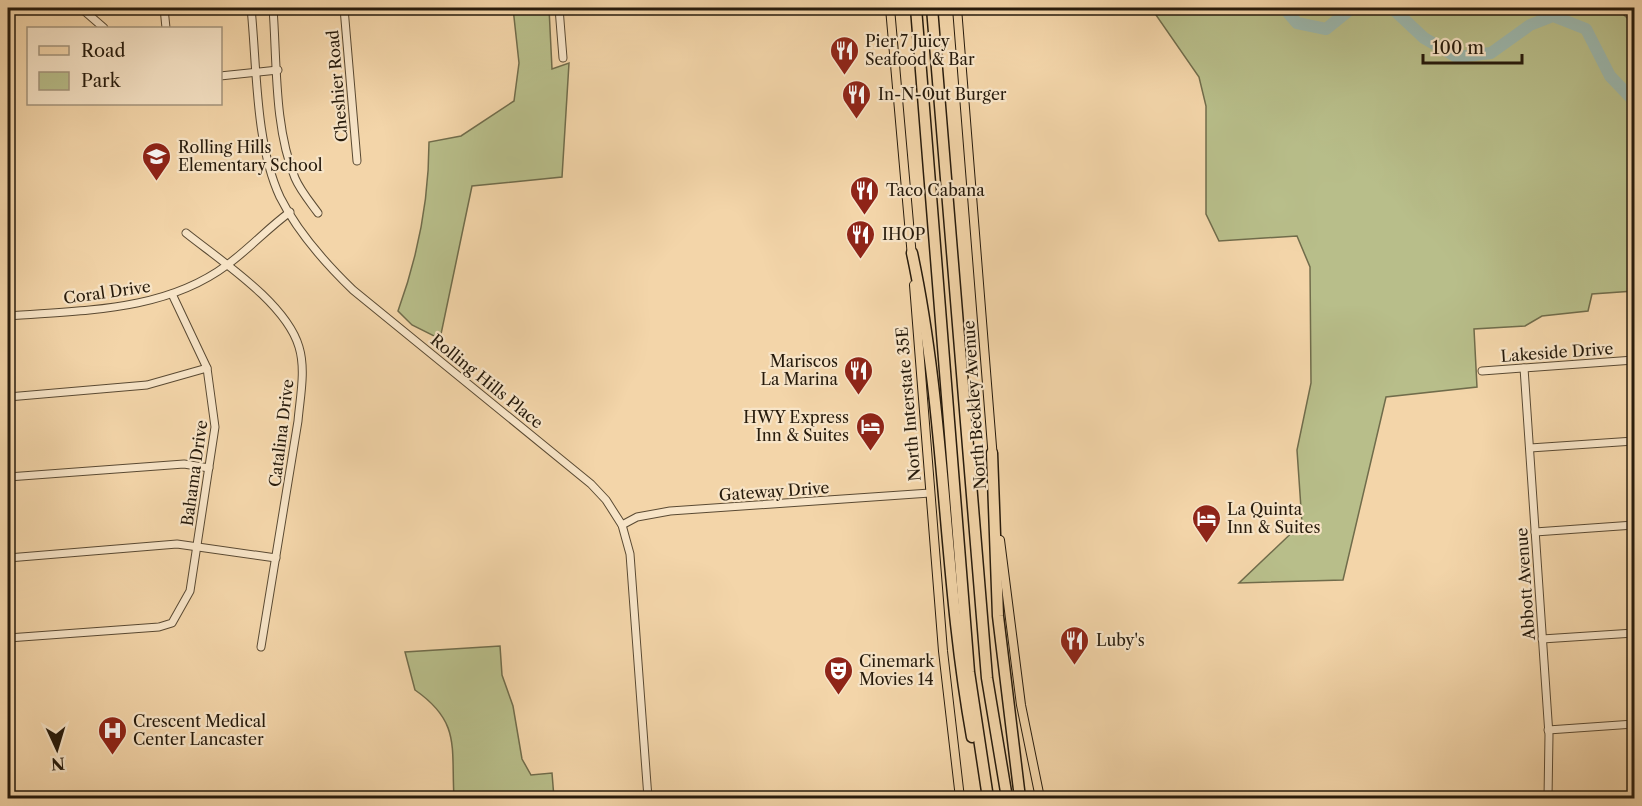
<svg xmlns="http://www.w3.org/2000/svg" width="1642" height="806" font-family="'Libre Caslon Text',serif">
<rect width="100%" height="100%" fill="#f3d5a9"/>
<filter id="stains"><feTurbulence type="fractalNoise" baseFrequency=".00333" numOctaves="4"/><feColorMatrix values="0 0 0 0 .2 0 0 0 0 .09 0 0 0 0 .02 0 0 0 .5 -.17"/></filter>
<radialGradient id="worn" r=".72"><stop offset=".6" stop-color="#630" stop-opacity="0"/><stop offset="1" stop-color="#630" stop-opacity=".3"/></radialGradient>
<!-- green -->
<g fill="#b8be8a" stroke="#706c4b" stroke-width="1.5">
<path d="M513,8H549L552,69L569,63L562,177L472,186L440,339L412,325L398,311C418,256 429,201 429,142L461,136L514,101L519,63Z"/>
<path d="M1147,8H1616L1634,24V291L1592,294L1588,311L1542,316L1525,326L1474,329L1477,387L1386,397L1343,580L1239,583L1302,523L1297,450L1311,383L1310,267L1297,236L1219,241L1206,214V106L1199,77L1154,12Z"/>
<path d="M500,646L502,675L513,706L522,759L531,775L552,773L554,798H454C451,747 461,722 415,690L405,652Z"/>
</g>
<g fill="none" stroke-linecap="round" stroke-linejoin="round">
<!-- river -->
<g stroke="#9cb8ae" stroke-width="12">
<path d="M1284,8L1297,23L1326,29L1352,8"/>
<path d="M1392,8L1424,38L1457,57L1491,53L1530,25L1553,16L1586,29L1610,76L1634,101"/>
</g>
<defs>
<g id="minor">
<path d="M81,8L104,28"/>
<path d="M164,8L166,28"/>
<path d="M251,8C257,66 255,143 280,197C298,233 325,263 353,290L591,484L606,500L622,525L630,554L648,798"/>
<path d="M273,8C277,61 274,128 295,178C300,190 310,202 318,213"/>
<path d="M344,8L357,161"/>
<path d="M559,8L563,58"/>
<path d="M220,76L278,70"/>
<path d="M186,233C221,261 286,303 299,347C306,370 300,397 298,421L261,647"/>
<path d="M8,316C82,310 164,312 227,265C249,249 268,228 290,212"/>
<path d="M1524,368L1549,735L1548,798"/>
<path d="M1482,371L1634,360"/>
<path d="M8,397L147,385L207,368"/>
<path d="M1530,448L1634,441"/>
<path d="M8,477L184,464L209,468"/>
<path d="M622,525L637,517L670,511L930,493"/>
<path d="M1535,532L1634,525"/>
<path d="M8,558L177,544L276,558"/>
<path d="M8,638L159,627L172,623L190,591L215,427L207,368L172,294"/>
<path d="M1542,639L1634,633"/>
<path d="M1548,730L1634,724"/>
</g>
<g id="major">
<path d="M890,8L912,257"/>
<path d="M957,8L993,459"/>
<path d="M914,285L943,651L960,798"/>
<path d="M1000,540L1021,705L1040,798"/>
</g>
<g id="highway">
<path d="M916,8L969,672L988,798"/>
<path d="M932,8L987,678L1007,798"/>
<path d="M912,253C946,412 943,577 972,737"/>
<path d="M992,453L998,616L1020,798"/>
</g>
</defs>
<!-- minor casing -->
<use href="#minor" stroke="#5a4a33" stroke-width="9"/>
<!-- major casing -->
<use href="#major" stroke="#271b0c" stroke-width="10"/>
<!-- highway casing -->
<use href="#highway" stroke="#271b0c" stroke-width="13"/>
<!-- minor -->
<use href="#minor" stroke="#f7e4c7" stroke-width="7"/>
<!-- major -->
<use href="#major" stroke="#f3d5a9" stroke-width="8"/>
<!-- highway -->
<use href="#highway" stroke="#f3d5a9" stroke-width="10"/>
</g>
<!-- icons -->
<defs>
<symbol id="restaurant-pin" viewBox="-11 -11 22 30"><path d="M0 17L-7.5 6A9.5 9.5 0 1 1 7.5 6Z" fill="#8f2418" stroke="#f7e4c7"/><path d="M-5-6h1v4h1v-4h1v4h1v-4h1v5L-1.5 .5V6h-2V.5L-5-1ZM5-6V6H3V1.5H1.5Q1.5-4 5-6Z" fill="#fff"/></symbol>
<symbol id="school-pin" viewBox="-11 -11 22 30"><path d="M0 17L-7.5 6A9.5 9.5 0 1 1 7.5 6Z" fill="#8f2418" stroke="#f7e4c7"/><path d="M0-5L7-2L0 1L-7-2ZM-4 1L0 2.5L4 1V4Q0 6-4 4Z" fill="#fff"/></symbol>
<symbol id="hotel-pin" viewBox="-11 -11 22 30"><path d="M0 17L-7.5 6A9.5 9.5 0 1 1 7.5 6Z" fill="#8f2418" stroke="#f7e4c7"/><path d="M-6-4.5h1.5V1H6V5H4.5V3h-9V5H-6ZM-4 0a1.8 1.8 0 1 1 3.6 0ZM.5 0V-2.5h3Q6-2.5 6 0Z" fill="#fff"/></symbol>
<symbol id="theatre-pin" viewBox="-11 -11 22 30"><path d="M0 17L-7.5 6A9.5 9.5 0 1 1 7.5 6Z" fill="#8f2418" stroke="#f7e4c7"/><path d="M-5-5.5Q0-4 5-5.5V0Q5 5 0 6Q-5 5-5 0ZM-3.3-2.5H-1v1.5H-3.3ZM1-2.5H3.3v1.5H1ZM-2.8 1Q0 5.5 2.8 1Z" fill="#fff"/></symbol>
<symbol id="hospital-pin" viewBox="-11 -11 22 30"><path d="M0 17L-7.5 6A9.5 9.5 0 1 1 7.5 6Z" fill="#8f2418" stroke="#f7e4c7"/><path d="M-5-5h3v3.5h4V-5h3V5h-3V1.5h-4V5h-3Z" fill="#fff"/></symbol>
</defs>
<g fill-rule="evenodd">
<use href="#restaurant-pin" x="828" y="34" width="33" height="45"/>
<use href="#restaurant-pin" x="840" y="78" width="33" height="45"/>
<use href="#school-pin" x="140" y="140" width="33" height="45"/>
<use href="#restaurant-pin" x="848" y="174" width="33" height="45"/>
<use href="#restaurant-pin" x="844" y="218" width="33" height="45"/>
<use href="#restaurant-pin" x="842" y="354" width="33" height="45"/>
<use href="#hotel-pin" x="854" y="410" width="33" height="45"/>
<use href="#hotel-pin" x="1190" y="502" width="33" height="45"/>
<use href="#restaurant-pin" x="1058" y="624" width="33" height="45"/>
<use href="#theatre-pin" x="822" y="654" width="33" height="45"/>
<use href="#hospital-pin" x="96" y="714" width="33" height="45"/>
</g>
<g text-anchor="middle" stroke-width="4.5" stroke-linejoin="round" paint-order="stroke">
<!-- poi labels -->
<g font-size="16" fill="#271b0c" stroke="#f7e4c7" text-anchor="start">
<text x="865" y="47">Pier 7 Juicy<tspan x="865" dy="18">Seafood &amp; Bar</tspan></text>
<text x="878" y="100">In-N-Out Burger</text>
<text x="178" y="153">Rolling Hills<tspan x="178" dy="18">Elementary School</tspan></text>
<text x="886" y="196">Taco Cabana</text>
<text x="882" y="240">IHOP</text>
<text x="838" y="367" text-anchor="end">Mariscos<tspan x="838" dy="18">La Marina</tspan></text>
<text x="849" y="423" text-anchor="end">HWY Express<tspan x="849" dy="18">Inn &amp; Suites</tspan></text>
<text x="1227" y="515">La Quinta<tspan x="1227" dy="18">Inn &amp; Suites</tspan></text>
<text x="1096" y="646">Luby's</text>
<text x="859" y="667">Cinemark<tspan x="859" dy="18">Movies 14</tspan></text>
<text x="133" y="727">Crescent Medical<tspan x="133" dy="18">Center Lancaster</tspan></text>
</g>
<!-- street labels -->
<g font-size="16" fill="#271b0c" stroke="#f7e4c7">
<text transform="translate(337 86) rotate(-95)" y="6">Cheshier Road</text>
<text transform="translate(107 292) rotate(-8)" y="6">Coral Drive</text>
<text transform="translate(1557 352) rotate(-4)" y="6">Lakeside Drive</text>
<text transform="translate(487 381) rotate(39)" y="6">Rolling Hills Place</text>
<text transform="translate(908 404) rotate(-95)" y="6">North Interstate 35E</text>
<text transform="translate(974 405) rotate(-94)" y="6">North Beckley Avenue</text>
<text transform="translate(281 433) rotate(-83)" y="6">Catalina Drive</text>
<text transform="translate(194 473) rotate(-82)" y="6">Bahama Drive</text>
<text transform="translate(774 491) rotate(-4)" y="6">Gateway Drive</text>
<text transform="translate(1525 584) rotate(-94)" y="6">Abbott Avenue</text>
</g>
</g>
<!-- margin -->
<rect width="1642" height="806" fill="none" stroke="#f3d5a9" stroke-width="30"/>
<rect x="9" y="9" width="1624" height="788" fill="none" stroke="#271b0c" stroke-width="3"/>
<rect x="15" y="15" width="1612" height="776" fill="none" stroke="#271b0c" stroke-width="1.5"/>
<!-- legend -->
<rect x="27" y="27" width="195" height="78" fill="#f7e4c7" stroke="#a4947c" stroke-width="1.5"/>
<rect x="39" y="46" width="30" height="9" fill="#f3d5a9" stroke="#a4947c" stroke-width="1.5"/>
<text x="81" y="57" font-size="18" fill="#271b0c">Road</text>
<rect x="39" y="72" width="30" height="18" fill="#b8be8a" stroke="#a4947c" stroke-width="1.5"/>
<text x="81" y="87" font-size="18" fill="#271b0c">Park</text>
<!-- north arrow -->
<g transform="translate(57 749) rotate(176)" stroke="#f7e4c7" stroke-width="4.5" paint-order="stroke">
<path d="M0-4.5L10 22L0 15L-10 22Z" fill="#271b0c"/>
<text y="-9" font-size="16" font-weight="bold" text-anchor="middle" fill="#271b0c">N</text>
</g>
<!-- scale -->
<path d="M1423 54v9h99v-9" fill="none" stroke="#271b0c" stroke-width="3"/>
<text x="1432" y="54" font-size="18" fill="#271b0c" stroke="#f7e4c7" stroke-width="4.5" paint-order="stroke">100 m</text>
<rect width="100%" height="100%" filter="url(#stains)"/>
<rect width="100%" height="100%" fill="url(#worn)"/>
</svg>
